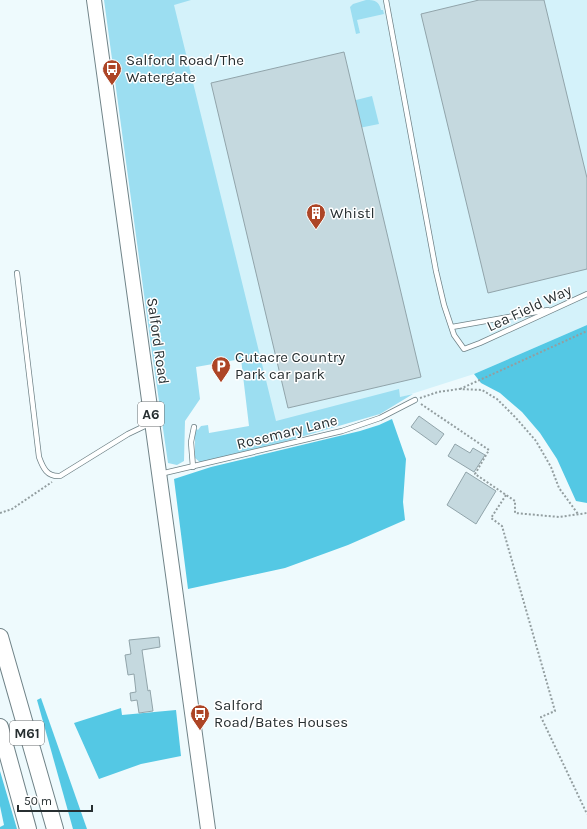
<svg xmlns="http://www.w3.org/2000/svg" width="587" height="829" font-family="Karla,sans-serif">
<rect width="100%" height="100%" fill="#eefafd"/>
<!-- built -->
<path fill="#d4f2fa" d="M166,0H587V325L474,374L286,434L266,429Z"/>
<!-- green -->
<g fill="#9cdef1">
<path d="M104,0H191L174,5L276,421L399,389L400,397L413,394L380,414L273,445L201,463L195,458V428L198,430L201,426L208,425L209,433L249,426L241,359L196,367L200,399L185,421L184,461L177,465L168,463L151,346Z"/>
<path d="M366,0C375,0 379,1 381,10H383L384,14L357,20L360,33L356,34L350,7L353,4Z"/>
<path d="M372,96L379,124L359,128L352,101Z"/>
</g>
<!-- forest -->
<g fill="#54c8e4">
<path d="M587,325V503L576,501L557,459L540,433L522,412L500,393L481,383L474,374Z"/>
<path d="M392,419L406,459L403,502L405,520L348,545L285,568L188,589L174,479L211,467L360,431L379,425Z"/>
<path d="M41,698L87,829H73L37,700Z"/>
<path d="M121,708L122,715L176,710L181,756L141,764L99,779L74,723Z"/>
<path d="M0,771L17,829H0V827L4,825L0,806Z"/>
</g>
<!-- building -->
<g fill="#c5d9df" stroke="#91a4aa">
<path d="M479,0H544L587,178V269L488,293L421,14Z"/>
<path d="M344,52L421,377L288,408L211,83Z"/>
<path d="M419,416L444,434L436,445L411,427Z"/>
<path d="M455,444L470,453L473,448L485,455L474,472L448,456Z"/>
<path d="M466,472L496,491L476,524L447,505Z"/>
<path d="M159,637L160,647L142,650L148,691L150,690L153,711L139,713L137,700L131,701L130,693L136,692L134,674L128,675L125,655L131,654L129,640Z"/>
</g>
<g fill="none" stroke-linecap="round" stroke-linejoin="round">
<defs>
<g id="service">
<path d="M386,0L436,271L444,305L454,335L464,349L480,343L587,294"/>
<path d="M17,273L39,457C43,468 47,477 60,476L128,434L151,423"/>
<path d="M452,327L548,310"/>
<path d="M193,467L191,442L194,427"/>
<path d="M160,474L342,431L380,418L415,400"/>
</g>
<path id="primary" d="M94,0L208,829"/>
<g id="motorway">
<path d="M0,637L55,829"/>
<path d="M0,727L28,829"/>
</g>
</defs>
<!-- service casing -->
<use href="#service" stroke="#708388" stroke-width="6"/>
<!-- primary casing -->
<use href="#primary" stroke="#708388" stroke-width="16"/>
<!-- motorway casing -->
<use href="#motorway" stroke="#708388" stroke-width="18"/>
<!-- path -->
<g stroke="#939ea0" stroke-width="2" stroke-dasharray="2 2" stroke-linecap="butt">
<path d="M460,389L587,331"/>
<path d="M420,398L438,392L459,389L482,390L497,399L516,418L536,441L551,467L559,488L578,514"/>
<path d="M421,404L489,450L475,474L515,501V513L559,517L587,513"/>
<path d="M506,495L491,518L502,526L555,711L541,717L587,814"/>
<path d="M0,513L12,509L52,482"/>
</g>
<!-- service -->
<use href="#service" stroke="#fff" stroke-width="4.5"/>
<!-- primary -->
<use href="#primary" stroke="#fff" stroke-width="14"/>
<!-- motorway -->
<use href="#motorway" stroke="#fff" stroke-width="16"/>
</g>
<!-- icons -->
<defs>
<symbol id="bus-pin" viewBox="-11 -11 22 30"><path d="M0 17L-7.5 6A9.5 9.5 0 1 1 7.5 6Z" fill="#ad4526" stroke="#fff"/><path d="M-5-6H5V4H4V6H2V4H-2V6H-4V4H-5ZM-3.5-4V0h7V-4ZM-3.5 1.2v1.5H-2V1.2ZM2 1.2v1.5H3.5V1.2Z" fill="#fff"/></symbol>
<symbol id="building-pin" viewBox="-11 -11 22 30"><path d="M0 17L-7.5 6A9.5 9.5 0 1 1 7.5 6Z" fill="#ad4526" stroke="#fff"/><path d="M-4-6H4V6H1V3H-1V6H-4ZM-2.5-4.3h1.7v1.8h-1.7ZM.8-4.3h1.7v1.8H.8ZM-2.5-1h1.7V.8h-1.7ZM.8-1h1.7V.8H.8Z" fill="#fff"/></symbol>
<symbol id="parking-pin" viewBox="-11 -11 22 30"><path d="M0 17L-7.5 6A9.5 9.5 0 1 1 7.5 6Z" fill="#ad4526" stroke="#fff"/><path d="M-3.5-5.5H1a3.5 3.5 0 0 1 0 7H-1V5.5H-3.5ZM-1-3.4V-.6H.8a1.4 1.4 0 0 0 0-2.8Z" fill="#fff"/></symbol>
</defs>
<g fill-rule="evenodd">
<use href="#bus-pin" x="101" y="58" width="22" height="30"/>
<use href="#building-pin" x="305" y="202" width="22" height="30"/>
<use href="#parking-pin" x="210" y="355" width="22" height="30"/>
<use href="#bus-pin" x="189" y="703" width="22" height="30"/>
</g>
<g text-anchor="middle" stroke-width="3" stroke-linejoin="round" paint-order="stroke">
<!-- shield labels -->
<g fill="#fff" stroke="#686d6f" stroke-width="1">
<rect x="138" y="402" width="26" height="24" rx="3"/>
<rect x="10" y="721" width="34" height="24" rx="3"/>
</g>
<g font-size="14" font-weight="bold" fill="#272f31">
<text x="151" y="419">A6</text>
<text x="27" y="738">M61</text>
</g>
<!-- poi labels -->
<g font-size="15" fill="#272f31" stroke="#fff" text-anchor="start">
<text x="126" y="65">Salford Road/The<tspan x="126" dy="17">Watergate</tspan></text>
<text x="330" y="218">Whistl</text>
<text x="235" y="362">Cutacre Country<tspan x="235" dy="17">Park car park</tspan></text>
<text x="214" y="710">Salford<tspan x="214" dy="17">Road/Bates Houses</tspan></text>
</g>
<!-- street labels -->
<g font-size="15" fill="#272f31" stroke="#fff">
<text transform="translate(529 308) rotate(-25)" y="5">Lea Field Way</text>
<text transform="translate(158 341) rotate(82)" y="5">Salford Road</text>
<text transform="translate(287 432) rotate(-14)" y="5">Rosemary Lane</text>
</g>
</g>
<!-- scale -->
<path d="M18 805v6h74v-6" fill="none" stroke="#272f31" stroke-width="2"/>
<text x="24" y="805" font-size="12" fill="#272f31" stroke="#ffffff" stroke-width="3" paint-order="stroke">50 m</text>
</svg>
